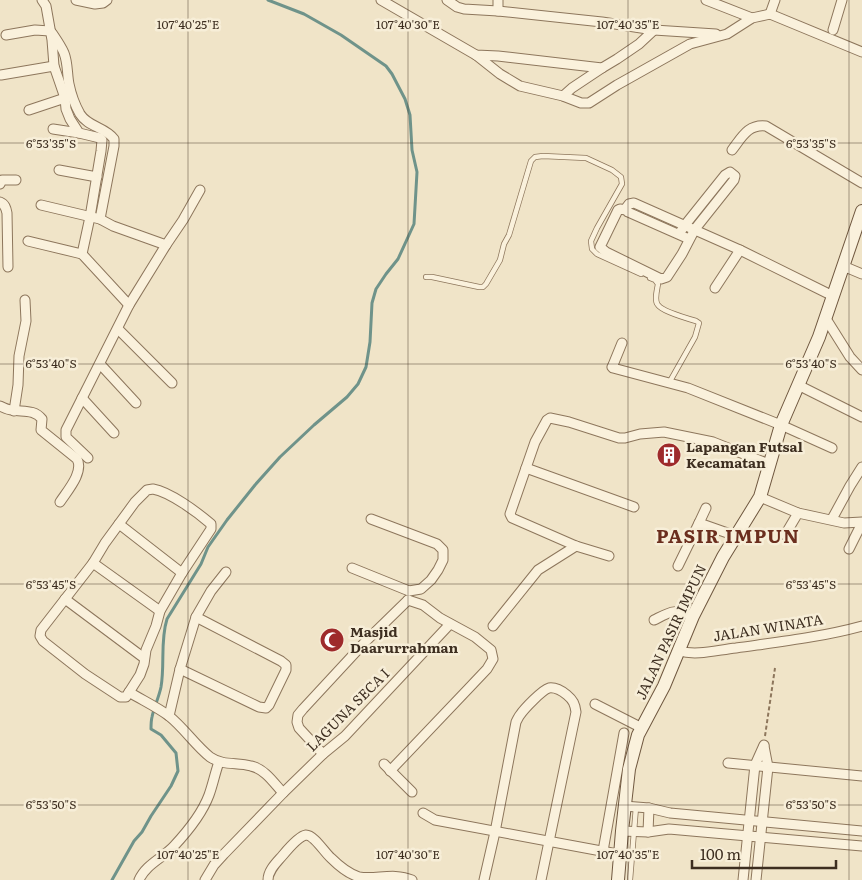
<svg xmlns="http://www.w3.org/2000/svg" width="862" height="880" font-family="Literata,serif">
<rect width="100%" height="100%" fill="#f0e4c8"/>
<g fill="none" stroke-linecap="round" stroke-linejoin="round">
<!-- stream -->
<path stroke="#6f938a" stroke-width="3" d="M112,880L134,841L142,832L151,816L171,786L178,771L176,753L161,735L151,729C151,725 151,721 152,717C154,707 159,697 161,687C165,664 160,641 167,619L201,564L208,547L227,520L255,485L280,457L314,425L347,397L358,384L366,367L370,342L372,303L376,289L386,274L398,259L414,224L417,172L412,150L410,115L405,99L392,74L386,66L341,35L304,14L268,0"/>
<defs>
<g id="lane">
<path d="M426,277H432L479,287H483L486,284L500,260L504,244L509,235L531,161L535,157L543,156L586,158L612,170L621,177L622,184L597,228L591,241L592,249L597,254L641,274"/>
<path d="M650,278L655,280L658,284C657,290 654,301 658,305C662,311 689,319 696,321L699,323L695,337L669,383"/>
<path d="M630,880L636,807"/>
</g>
<g id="street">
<path d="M42,0L46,6L52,40L54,66L65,98L66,109L70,119L79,133L100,138L102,140L101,151L90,217L82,254L129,305"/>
<path d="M76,0L95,4L103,3L107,0"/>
<path d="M381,0L476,55L498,56L602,68L617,59L639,44L654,30"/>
<path d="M447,0L457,7L464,9L498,11L602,22L654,30L716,34"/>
<path d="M706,0L752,18"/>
<path d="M498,11V0"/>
<path d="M770,14L862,52"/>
<path d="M770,14L775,0"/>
<path d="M833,30L842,0"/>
<path d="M52,33C56,39 61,46 64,53C68,63 67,74 69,84C71,94 75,105 80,114C88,127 105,127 114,139V146L100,219"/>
<path d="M6,35L35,30L50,31"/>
<path d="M476,55L500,74L520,86L563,96L581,103H589L617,85L690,44L727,34L752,18L770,14"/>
<path d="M1,75L54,66"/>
<path d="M563,96L572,88L602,68"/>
<path d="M29,110L65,98"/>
<path d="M53,129L79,133"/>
<path d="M732,150C742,137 748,124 766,126L862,183"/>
<path d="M59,170L97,177"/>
<path d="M0,184L2,180H16"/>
<path d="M0,202C5,204 6,208 7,213L8,267"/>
<path d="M41,205L100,219L113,226L166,245L183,220L200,190"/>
<path d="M626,210V208L629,204L634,203L740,250L833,296"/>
<path d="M679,234L685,225L725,175L730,172L735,176L734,180L695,229L682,254L667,277L661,279L606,252L600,247L618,210L620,209L626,210L628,212L689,239"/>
<path d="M28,241L82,254"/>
<path d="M843,266L862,274"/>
<path d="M715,288L740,250"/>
<path d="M824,320L828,322L850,357L862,370"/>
<path d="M118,329L172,383"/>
<path d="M622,343L613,365L612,367L613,368L688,388L781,425L832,448"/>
<path d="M100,364L136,403"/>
<path d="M798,385L862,417"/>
<path d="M82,398L114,433"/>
<path d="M0,406C4,408 8,410 12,410C23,412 34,409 42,419L41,430L77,459C84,472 68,490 60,502"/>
<path d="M14,411L18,385L19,356L26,321L25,300"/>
<path d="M88,458L66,437V430L129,305L166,245"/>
<path d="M526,468L634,507"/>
<path d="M153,489C170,492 197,512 211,524V529L182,573L160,611L156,626L146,650L144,664L140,675L126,697H120L85,674L43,641L40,636L41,630L93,563L105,543L135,502L147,490Z"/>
<path d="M760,497L798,513L844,523L862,522"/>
<path d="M832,519L850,486L862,467"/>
<path d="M699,523L706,508"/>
<path d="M119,524L182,573"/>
<path d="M785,535L798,513"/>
<path d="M849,549L862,523"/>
<path d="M609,556L576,546L512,518L510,514L535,442L547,420L550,418L569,422L619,438H625L640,434L664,432L713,442L769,464"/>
<path d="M93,563L160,611"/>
<path d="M678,566L699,523L736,536"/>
<path d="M352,568L409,591L421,589L431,580L438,570L443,560V550L437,544L371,519"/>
<path d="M65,599L144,658"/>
<path d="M654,620C672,611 673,609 693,616"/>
<path d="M493,626L538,570L576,546"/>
<path d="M679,651C697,656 717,650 736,648C778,642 822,637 862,626"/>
<path d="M180,669L259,707L266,708L269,705L286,670V665L281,661L196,617"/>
<path d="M129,692C142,700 157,707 169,716C184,728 195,745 210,757C223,766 237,762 251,766C265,769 274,783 283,793"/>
<path d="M595,704L642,728"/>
<path d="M169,716L180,669L196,617L211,591L226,572"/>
<path d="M323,754L299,728L297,722L298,715L303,709L366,641L408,600"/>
<path d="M728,763L862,776"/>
<path d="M384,764L412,792"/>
<path d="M390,771L469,688L487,669L493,659L491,650L475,637L440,618L423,605L408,600"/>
<path d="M624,806L649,808L670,813L862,831"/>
<path d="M423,813L435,820L612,853"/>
<path d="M622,831L648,832L669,829L862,846"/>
<path d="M648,832L649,808"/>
<path d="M603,851L624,733"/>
<path d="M139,880C146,864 163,858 174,846C188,831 202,814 209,795C213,784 215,773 219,762"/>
<path d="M205,880L214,865L224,854L283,793L323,754L345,736L450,624"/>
<path d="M268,880C268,870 277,862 283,855C288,849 299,836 306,835C314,835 325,853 331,858C339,866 349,874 359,877C376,880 393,872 412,880"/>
<path d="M484,880L495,832L516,722C517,720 519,716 520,715C524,709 542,690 549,688C556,687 562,691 567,695C573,700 575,704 576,712L541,880"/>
<path d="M743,880L755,765L764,745"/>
<path d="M756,880L768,767L764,746"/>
</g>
<path id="secondary" d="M618,880L622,831L629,769L638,735L664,686L693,616L723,557L760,497L781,425L819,337L862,211"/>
</defs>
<!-- lane casing -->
<use href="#lane" stroke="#8d765c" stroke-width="6"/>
<!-- street casing -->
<use href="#street" stroke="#8d765c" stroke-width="11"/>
<!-- secondary casing -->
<use href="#secondary" stroke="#6f573f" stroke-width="14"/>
<!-- path -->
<path stroke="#8d765c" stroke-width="2" stroke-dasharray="4 2.5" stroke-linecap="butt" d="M765,736L775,668"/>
<!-- lane -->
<use href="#lane" stroke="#faf1dc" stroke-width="4.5"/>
<!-- street -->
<use href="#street" stroke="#faf1dc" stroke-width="9"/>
<!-- secondary -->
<use href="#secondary" stroke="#faf1dc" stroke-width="12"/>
</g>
<!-- ticks -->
<path fill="none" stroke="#3d2e20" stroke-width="1" stroke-opacity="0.45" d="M188,0V880M408,0V880M628,0V880M849,0V880M0,143H862M0,364H862M0,584H862M0,805H862"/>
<!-- icons -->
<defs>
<symbol id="building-disc" viewBox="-11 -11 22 22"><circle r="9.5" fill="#9e2a2b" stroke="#f7eed8"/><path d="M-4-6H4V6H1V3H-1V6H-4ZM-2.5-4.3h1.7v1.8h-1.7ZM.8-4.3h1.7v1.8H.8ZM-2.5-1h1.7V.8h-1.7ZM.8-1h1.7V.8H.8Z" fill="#fff"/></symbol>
<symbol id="mosque-disc" viewBox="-11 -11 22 22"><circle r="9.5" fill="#9e2a2b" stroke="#f7eed8"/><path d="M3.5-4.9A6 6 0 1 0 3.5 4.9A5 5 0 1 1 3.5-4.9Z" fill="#fff"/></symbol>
</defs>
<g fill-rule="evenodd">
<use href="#building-disc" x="655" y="441" width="28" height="28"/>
<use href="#mosque-disc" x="318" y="626" width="28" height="28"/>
</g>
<g text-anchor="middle" stroke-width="5" stroke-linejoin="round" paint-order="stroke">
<!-- poi labels -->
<g font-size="14" font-weight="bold" fill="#3d2e20" stroke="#f7eed8" text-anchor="start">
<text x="686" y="452">Lapangan Futsal<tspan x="686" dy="16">Kecamatan</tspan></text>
<text x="350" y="637">Masjid<tspan x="350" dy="16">Daarurrahman</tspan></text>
</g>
<!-- street labels -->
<g font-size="14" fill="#3d2e20" stroke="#f7eed8">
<text transform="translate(768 628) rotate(-9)" y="5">JALAN WINATA</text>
<text transform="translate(671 632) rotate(-65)" y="5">JALAN PASIR IMPUN</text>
<text transform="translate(348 710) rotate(-45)" y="5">LAGUNA SECA I</text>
</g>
<!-- district labels -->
<g font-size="19" font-weight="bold" letter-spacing="1" fill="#6b2e1e" stroke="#f7eed8">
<text x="728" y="543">PASIR IMPUN</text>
</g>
</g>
<g font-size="12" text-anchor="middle" fill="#3d2e20" stroke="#f7eed8" stroke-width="5" stroke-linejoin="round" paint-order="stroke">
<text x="188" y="29">107°40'25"E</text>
<text x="408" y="29">107°40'30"E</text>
<text x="628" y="29">107°40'35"E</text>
<text x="51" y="148">6°53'35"S</text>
<text x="811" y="148">6°53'35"S</text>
<text x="51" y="368">6°53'40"S</text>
<text x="811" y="368">6°53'40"S</text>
<text x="51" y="589">6°53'45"S</text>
<text x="811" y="589">6°53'45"S</text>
<text x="51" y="809">6°53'50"S</text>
<text x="811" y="809">6°53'50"S</text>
<text x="188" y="859">107°40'25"E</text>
<text x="408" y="859">107°40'30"E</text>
<text x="628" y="859">107°40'35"E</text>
</g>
<!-- scale -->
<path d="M692 860v8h144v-8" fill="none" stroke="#3d2e20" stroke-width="2.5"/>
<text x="700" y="860" font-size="15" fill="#3d2e20" stroke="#f7eed8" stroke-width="4" paint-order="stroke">100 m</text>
</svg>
